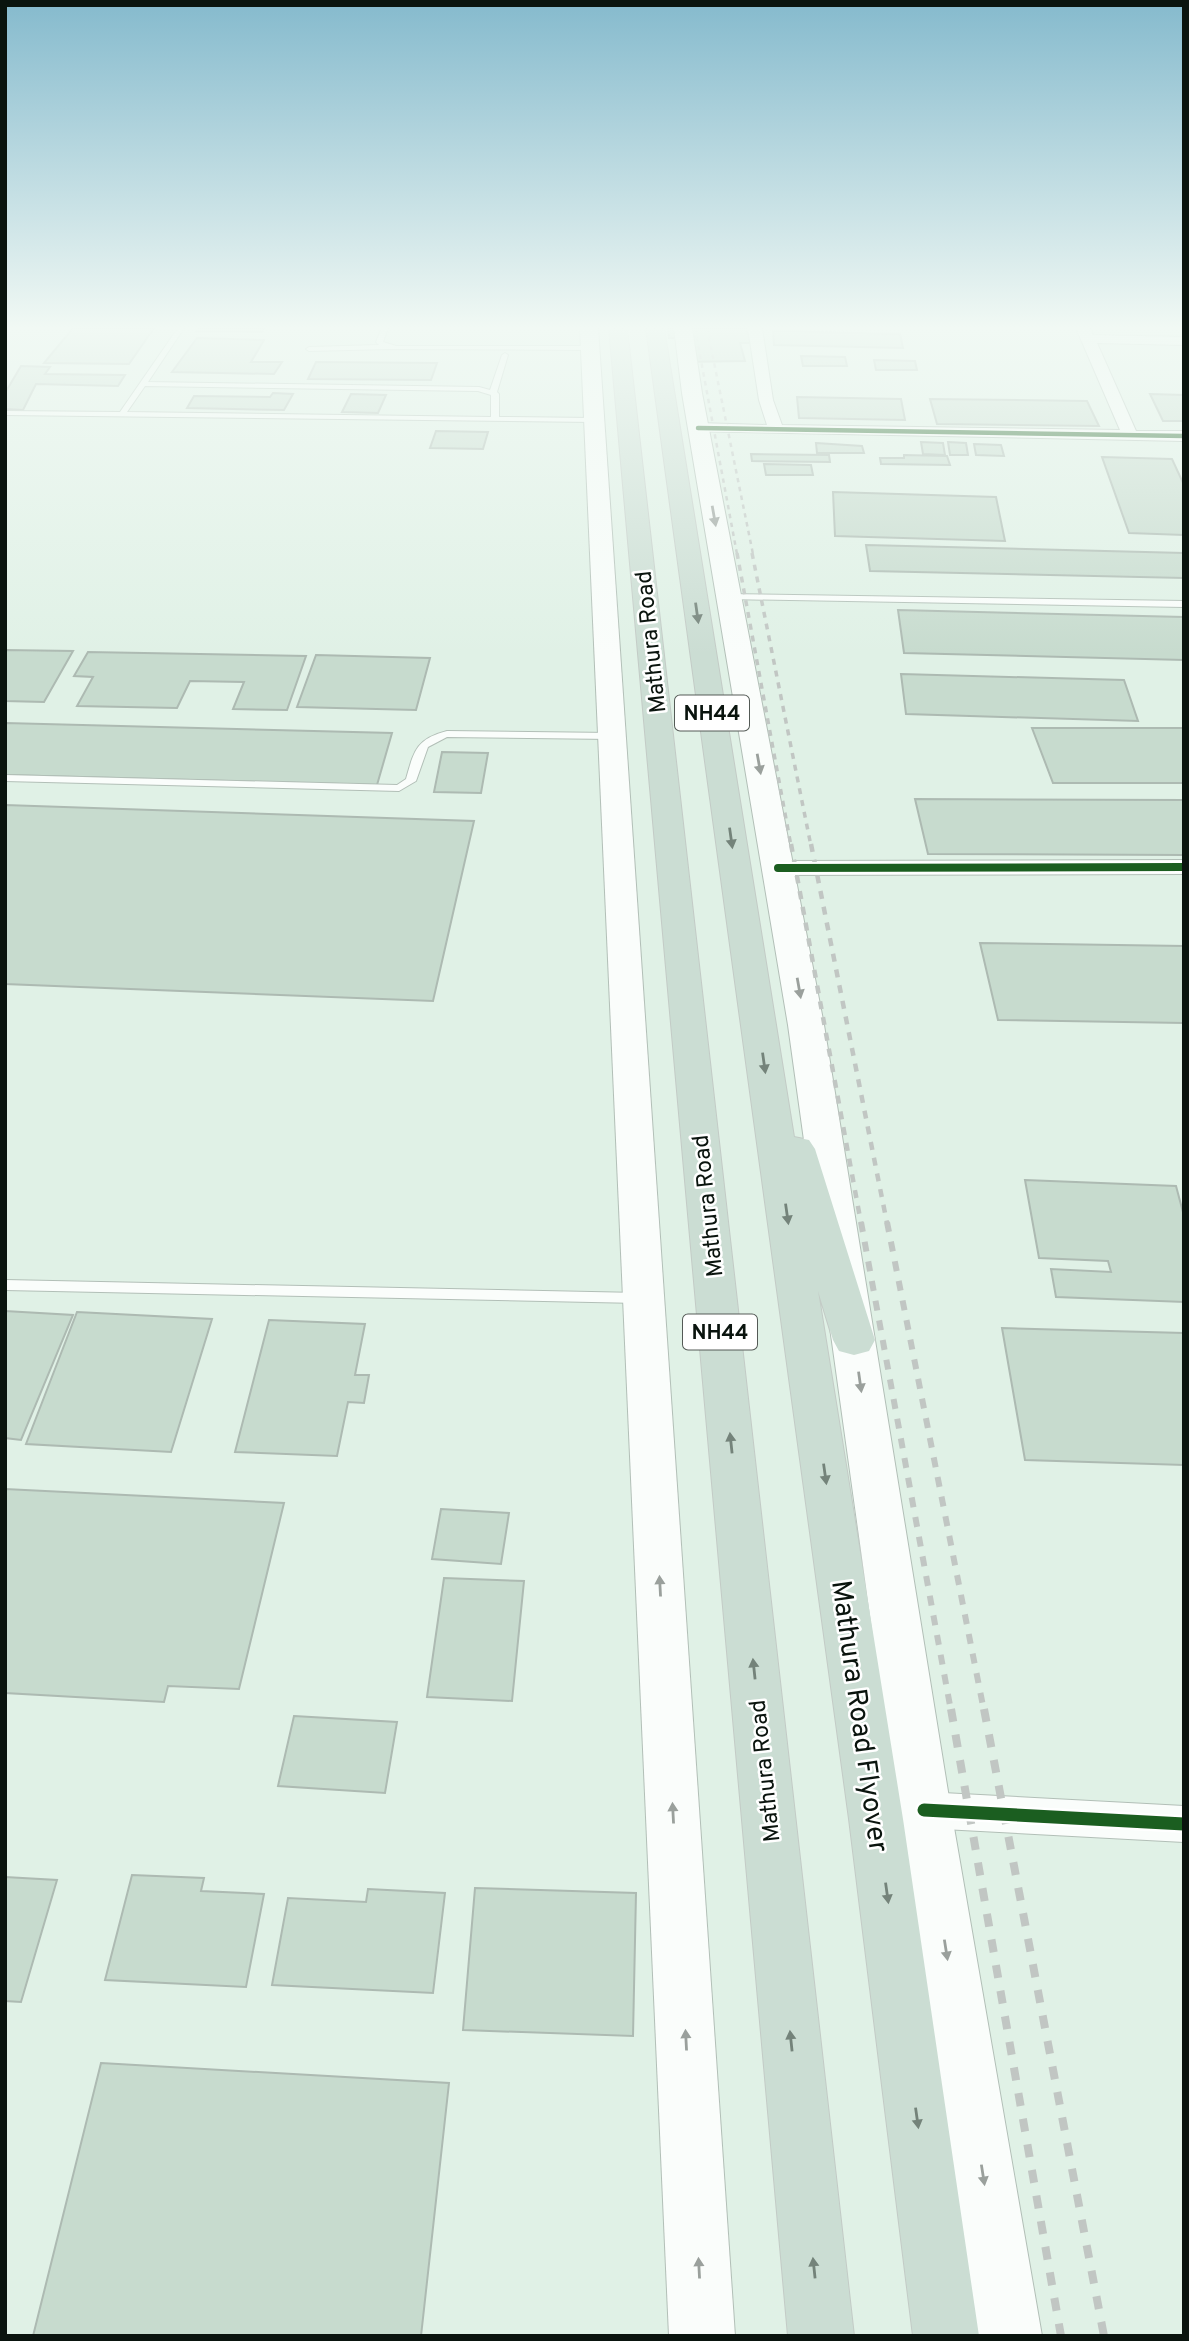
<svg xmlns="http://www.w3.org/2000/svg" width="1189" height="2341" font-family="Overpass,sans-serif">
<rect width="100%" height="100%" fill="#e0f1e6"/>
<!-- building -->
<g fill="#c7dbce" stroke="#adbab2" stroke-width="2">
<path d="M73,328H154L129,364L44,363Z"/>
<path d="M198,328H264L262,332L196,331Z"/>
<path d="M668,328H746L751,343H740L745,361L682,362L677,338H669Z"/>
<path d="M773,331L900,334L903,348L774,345Z"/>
<path d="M197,338L264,340L251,362H282L274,374L172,372Z"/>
<path d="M801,356L845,357L847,366H803Z"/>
<path d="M874,360L915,361L917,370H876Z"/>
<path d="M316,362L437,363L431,380L308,379Z"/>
<path d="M21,366L50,367L45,374L125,375L118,386L36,384L23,410L5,409V393Z"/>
<path d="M273,393L293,394L284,410L187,408L194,396L270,397Z"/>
<path d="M351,394L386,395L378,413L342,412Z"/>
<path d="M1150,394L1184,395V421H1163Z"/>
<path d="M797,397L901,399L905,420L799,418Z"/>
<path d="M930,399L1087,401L1099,426L937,424Z"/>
<path d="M436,431L488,432L483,449L430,448Z"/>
<path d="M921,442L943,443L945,455L923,454Z"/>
<path d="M948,442L966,443L968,455H950Z"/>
<path d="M816,443L862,446L864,453H817Z"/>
<path d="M974,444L1001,445L1004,456L976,455Z"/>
<path d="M751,454L829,455L830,462L752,461Z"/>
<path d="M904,455L947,456L950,465L881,464L880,458H904Z"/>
<path d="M1102,457L1172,459L1184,485V535L1129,533Z"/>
<path d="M764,464L811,465L813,475H766Z"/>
<path d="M833,492L996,497L1005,541L835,536Z"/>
<path d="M866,545L1184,553V578L870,571Z"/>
<path d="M898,610L1184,617V660L904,653Z"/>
<path d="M5,650L73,651L44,702L5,701Z"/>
<path d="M88,652L306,656L287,710L233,709L244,682L190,681L177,708L77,706L93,677L74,676Z"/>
<path d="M316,655L430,658L416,710L297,707Z"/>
<path d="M901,674L1124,680L1138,721L906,714Z"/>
<path d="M5,723L392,733L377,785L5,775Z"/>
<path d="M1032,728H1184V783H1053Z"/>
<path d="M442,752L488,753L481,793L434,792Z"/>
<path d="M915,799L1184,800V855L928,854Z"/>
<path d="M5,805L474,821L433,1001L5,984Z"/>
<path d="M980,943L1184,946V1023L998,1020Z"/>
<path d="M1025,1180L1176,1186L1184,1216V1302L1056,1297L1051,1269L1111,1272L1108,1261L1039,1258Z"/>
<path d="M5,1311L73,1315L21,1440L5,1438Z"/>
<path d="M77,1312L212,1319L171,1452L26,1444Z"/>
<path d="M269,1320L365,1324L355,1375H369L364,1403L348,1402L337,1456L235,1452Z"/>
<path d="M1002,1328L1184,1333V1465L1025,1460Z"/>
<path d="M5,1489L284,1503L239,1689L168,1686L164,1702L5,1693Z"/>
<path d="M441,1509L509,1513L501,1564L432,1559Z"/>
<path d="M444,1578L524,1581L512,1701L427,1697Z"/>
<path d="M294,1716L397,1722L385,1793L278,1786Z"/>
<path d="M132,1875L204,1878L201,1891L264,1894L246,1987L105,1980Z"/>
<path d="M5,1877L57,1880L21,2002L5,2001Z"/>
<path d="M475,1888L636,1893L633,2036L463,2030Z"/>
<path d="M368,1889L445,1893L433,1993L272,1985L288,1898L366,1902Z"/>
<path d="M101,2063L449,2083L421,2336H33Z"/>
</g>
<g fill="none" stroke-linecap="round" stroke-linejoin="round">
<defs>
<g id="lane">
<path d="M178,328H184L148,382L479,387L490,390L502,355L505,353L508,355L497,392L499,394V417L594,418L598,420L594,422L5,415V411L120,412ZM145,386L478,391L491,395V417L127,412Z"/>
<path d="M382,328H388L383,342L396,346H590L593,348L590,350L389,349L309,351L306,349L309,347L379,345L376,342Z"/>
<path d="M725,594L1184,601V607L728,599L723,596Z"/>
<path d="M447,731L612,733L617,736L612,739L447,737L428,747L416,781L399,791L5,781V775L397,785L406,779C414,751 416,739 447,731Z"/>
<path d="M5,1280L639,1293L644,1294L647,1298L644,1302L639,1303L5,1290Z"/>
</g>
<g id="street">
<path d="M748,328H762L773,400L782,425L1120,430L1076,328H1090L1093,335L1184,337V345L1097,343L1136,431H1184V441L693,431L690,428L693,425L698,423L767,425L759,400Z"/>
<path d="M1184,860V874L778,875L770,873L767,868L770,863L778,861Z"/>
<path d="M924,1792L1184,1806V1842L924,1828L910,1823L904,1810L910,1797Z"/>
</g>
<g id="secondary">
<path d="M580,328H598L735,2336H669Z"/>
<path d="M674,328H692L702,393L824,1025L951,1810L1042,2336H976L897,1810L788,1025L682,393Z"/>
</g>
<g id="highway">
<path d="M609,328H627L854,2336H788Z"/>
<path d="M646,328H664L794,1137L809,1140L815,1149L875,1340L869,1351L854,1355L839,1351L833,1340L818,1291L903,1819L979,2336H913L849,1819Z"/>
</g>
</defs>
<!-- lane casing -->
<use href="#lane" stroke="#b2bfb7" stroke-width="2"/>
<!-- street casing -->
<use href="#street" stroke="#b2bfb7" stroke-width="2"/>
<!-- secondary casing -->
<use href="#secondary" stroke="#b2bfb7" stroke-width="2"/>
<!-- highway casing -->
<use href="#highway" stroke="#c3cbc6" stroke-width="2"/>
<!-- lane -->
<use href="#lane" fill="#fafdfb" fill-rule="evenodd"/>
<!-- street -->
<use href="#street" fill="#fafdfb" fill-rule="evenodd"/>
<!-- secondary -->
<use href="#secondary" fill="#fafdfb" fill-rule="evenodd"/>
<!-- highway -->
<use href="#highway" fill="#cbddd3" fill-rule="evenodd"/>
<!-- rail-far4 -->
<g stroke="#c1c6c3" stroke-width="2.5" stroke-dasharray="4.5 4.5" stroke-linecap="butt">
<path d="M695,328L737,554"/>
<path d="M707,328L753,554"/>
</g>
<!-- rail-far3 -->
<g stroke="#c1c6c3" stroke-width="3.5" stroke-dasharray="6 6" stroke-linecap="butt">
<path d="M737,553L791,846"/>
<path d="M752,553L811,846"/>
</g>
<!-- rail-far2 -->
<g stroke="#c1c6c3" stroke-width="4.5" stroke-dasharray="8 8" stroke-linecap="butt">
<path d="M791,844L861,1223"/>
<path d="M811,844L887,1223"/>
</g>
<!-- rail-far1 -->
<g stroke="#c1c6c3" stroke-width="6" stroke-dasharray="10 10" stroke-linecap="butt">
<path d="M861,1222L951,1711"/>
<path d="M887,1222L984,1711"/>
</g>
<!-- rail -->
<g stroke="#c1c6c3" stroke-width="8" stroke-dasharray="13 13" stroke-linecap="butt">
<path d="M951,1709L1061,2336"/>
<path d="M984,1709L1104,2336"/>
</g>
<defs>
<path id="cycleway-far2" d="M698,428L1184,436"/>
<path id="cycleway-far1" d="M778,868L1184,867"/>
<path id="cycleway" d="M924,1810L1184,1824"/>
</defs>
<!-- cycleway-far2 casing -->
<use href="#cycleway-far2" stroke="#fff" stroke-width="7"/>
<!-- cycleway-far1 casing -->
<use href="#cycleway-far1" stroke="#fff" stroke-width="12"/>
<!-- cycleway casing -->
<use href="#cycleway" stroke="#fff" stroke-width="18"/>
<!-- cycleway-far2 -->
<use href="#cycleway-far2" stroke="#1b5e20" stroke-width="4.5"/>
<!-- cycleway-far1 -->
<use href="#cycleway-far1" stroke="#1b5e20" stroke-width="8"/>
<!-- cycleway -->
<use href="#cycleway" stroke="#1b5e20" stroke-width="13"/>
</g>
<!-- one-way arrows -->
<defs><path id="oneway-solid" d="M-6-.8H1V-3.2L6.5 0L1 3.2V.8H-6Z" transform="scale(1.75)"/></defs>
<g fill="#9aa09c">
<use href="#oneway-solid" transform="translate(714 516) rotate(80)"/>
<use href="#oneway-solid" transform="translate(759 764) rotate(80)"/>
<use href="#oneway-solid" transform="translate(799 988) rotate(80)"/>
<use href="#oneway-solid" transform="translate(860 1382) rotate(82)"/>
<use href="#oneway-solid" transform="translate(660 1586) rotate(-93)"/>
<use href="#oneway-solid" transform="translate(673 1813) rotate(-93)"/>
<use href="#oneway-solid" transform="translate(946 1950) rotate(81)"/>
<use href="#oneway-solid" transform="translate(686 2040) rotate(-93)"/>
<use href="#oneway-solid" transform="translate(983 2175) rotate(81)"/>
<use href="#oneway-solid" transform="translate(699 2268) rotate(-93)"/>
</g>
<g fill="#74837a">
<use href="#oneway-solid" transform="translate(697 613) rotate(82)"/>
<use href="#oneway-solid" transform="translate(731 838) rotate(82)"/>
<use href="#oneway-solid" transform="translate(764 1063) rotate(82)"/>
<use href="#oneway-solid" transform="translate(787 1214) rotate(82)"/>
<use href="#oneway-solid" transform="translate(731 1443) rotate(-96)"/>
<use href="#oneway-solid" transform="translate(825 1474) rotate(82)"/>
<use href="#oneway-solid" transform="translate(754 1669) rotate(-96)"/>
<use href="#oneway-solid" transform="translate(887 1893) rotate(82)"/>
<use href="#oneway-solid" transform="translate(791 2041) rotate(-96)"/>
<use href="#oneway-solid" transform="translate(917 2118) rotate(82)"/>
<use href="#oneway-solid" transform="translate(814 2268) rotate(-96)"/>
</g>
<!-- sky -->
<linearGradient id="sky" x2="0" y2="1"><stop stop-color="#85bacd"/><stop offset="0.5" stop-color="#f1f9f4"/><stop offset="1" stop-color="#f1f9f4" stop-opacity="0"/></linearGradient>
<rect width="1189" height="655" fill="url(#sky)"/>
<g text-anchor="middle" stroke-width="5" stroke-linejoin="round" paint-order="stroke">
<!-- shield labels -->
<g fill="#fff" stroke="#545a56" stroke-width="2">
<rect x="675" y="695.5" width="74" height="35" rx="5"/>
<rect x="683" y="1314.5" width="74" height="35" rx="5"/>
</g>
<g font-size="21" font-weight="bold" fill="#0a140e">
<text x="712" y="720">NH44</text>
<text x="720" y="1339">NH44</text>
</g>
<!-- street labels -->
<g font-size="23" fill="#0a140e" stroke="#fff">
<text transform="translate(650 642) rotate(-96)" y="8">Mathura Road</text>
<text transform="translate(707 1206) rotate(-96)" y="8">Mathura Road</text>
<text transform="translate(764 1771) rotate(-96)" y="8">Mathura Road</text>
</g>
<!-- near-street labels -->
<g font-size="28" fill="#0a140e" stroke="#fff">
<text transform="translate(861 1716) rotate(82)" y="10">Mathura Road Flyover</text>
</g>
</g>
<!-- border -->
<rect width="1189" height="2341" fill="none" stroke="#0a140e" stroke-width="14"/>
</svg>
